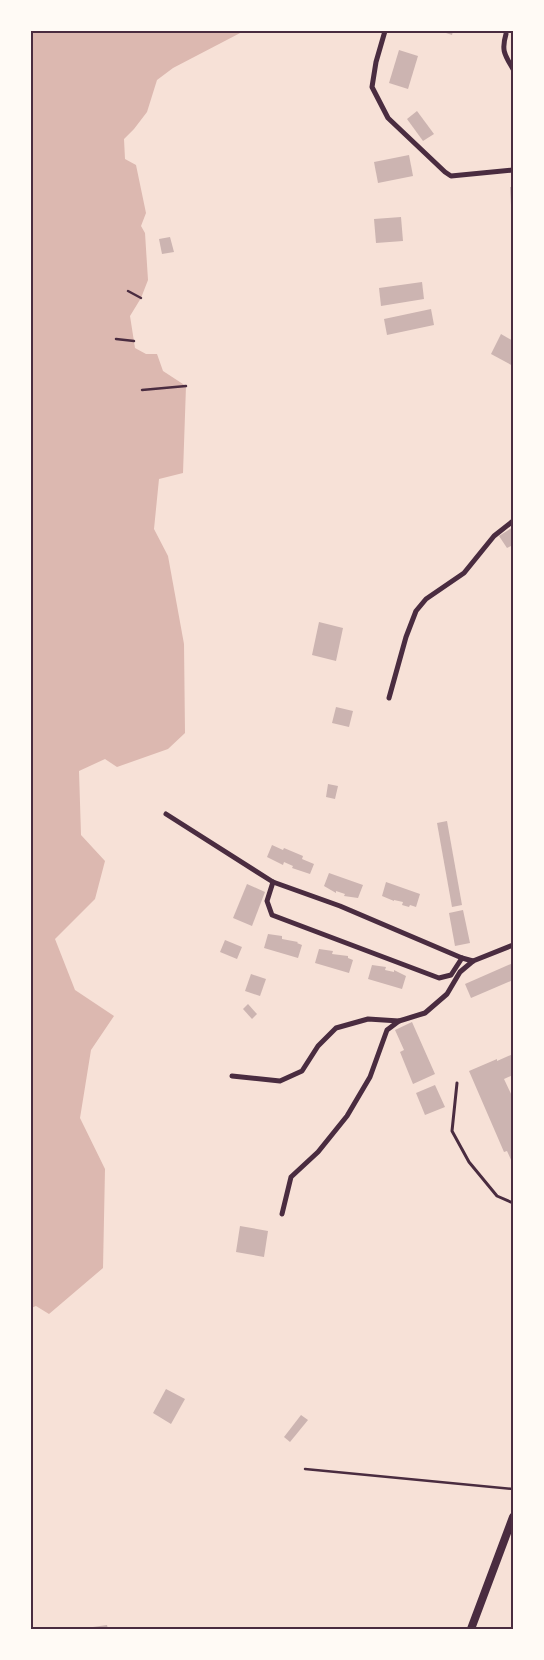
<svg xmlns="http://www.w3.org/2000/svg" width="544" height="1660" font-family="'Zilla Slab',serif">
<rect width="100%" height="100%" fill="#f7e1d7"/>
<!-- water -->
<path fill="#dcb8b0" d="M31,31H244L173,68L157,80L147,112L134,129L124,139L125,159L136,165L146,213L141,226L145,233L148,280L141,298L130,316L135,348L146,354H157L163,371L186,386L183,473L159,479L154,529L168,556L184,644L185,733L168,749L117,767L105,759L79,771L81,835L105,861L95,899L55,939L75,990L114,1016L91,1050L80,1118L105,1169L103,1268L49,1314L36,1306L31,1308Z"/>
<!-- building -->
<g fill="#ccb4b1">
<path d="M440,31H453L452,35Z"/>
<path d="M399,50L418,56L408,89L389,83Z"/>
<path d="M417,111L434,134L423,141L407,119Z"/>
<path d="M409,155L413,176L378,183L374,162Z"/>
<path d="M510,187H513V205H511Z"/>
<path d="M401,217L403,241L376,243L374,219Z"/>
<path d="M170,237L174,252L162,254L159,239Z"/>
<path d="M422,282L424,299L381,306L379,288Z"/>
<path d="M431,309L434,325L387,335L384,319Z"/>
<path d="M501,334L513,341V366L491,354Z"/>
<path d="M513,527V545L507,548L499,536Z"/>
<path d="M319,622L343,628L336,661L312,655Z"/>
<path d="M336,707L353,711L349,727L332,723Z"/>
<path d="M328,784L338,786L335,799L326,797Z"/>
<path d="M447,821L462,905L452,907L437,823Z"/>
<path d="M272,845L283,850L284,848L303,856L302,859L314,864L310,874L292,868L293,866L284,862L283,865L267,857Z"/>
<path d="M329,873L363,885L358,898L344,896L345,894L336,891V893L324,886Z"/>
<path d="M386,882L420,894L416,907L410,905L409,907L402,905L403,902L394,900V901L382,896Z"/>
<path d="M247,884L265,892L252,926L233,918Z"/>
<path d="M463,910L470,943L455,946L449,913Z"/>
<path d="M268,934L282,936V939L298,942L297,943L302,945L298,958L264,948Z"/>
<path d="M225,940L242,947L237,959L220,952Z"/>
<path d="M319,949L333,951L332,954L348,956V958L353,960L349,973L315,963Z"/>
<path d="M513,963V980L471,998L465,984Z"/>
<path d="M372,965L386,967L385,970L394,972V970L406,976L402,989L368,979Z"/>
<path d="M251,974L266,979L260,996L245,991Z"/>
<path d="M248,1004L257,1014L252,1019L243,1009Z"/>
<path d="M412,1022L435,1074L413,1084L400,1052L404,1050L395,1030Z"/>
<path d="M513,1054V1075L504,1079L513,1098V1164L507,1151L504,1152L469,1071L497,1059V1061Z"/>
<path d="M435,1085L445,1107L425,1115L416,1093Z"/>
<path d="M240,1226L268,1231L264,1257L236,1252Z"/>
<path d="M166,1389L185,1399L171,1424L153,1413Z"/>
<path d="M301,1415L308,1420L290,1442L284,1437Z"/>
<path d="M107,1625L108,1629H93V1627Z"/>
</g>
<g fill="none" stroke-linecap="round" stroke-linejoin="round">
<!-- path -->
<g stroke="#4a2c40" stroke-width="2.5">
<path d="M128,291L141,298"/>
<path d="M116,339L134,341"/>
<path d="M142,390L186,386"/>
<path d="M305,1469L513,1489"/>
</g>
<!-- service -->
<path stroke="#4a2c40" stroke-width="3" d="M457,1083L452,1131L469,1162L497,1196L513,1203"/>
<!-- minor -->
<g stroke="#4a2c40" stroke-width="5">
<path d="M385,31L376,62L372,87L388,118L445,172L451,176L513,170"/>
<path d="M506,34C501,51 505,55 513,69"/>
<path d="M389,698L406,637L416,611L426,599L464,573L494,536L513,521"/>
<path d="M166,814L273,882L340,906L462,958L473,961"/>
<path d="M273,882L267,901L272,915L439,978L451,975L462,958"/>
<path d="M232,1076L280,1081L302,1071L318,1046L336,1028L368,1019L399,1021"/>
<path d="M282,1214L291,1177L318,1152L347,1116L370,1077L387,1030L399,1021L425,1013L447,994L460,972L473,961L513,945"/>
</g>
<!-- tertiary -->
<path stroke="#4a2c40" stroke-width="8" d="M471,1629L513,1517"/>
</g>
<!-- border -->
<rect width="544" height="1660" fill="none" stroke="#fffaf5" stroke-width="65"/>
<rect x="32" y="32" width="480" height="1596" fill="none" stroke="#4a2c40" stroke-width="2"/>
</svg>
